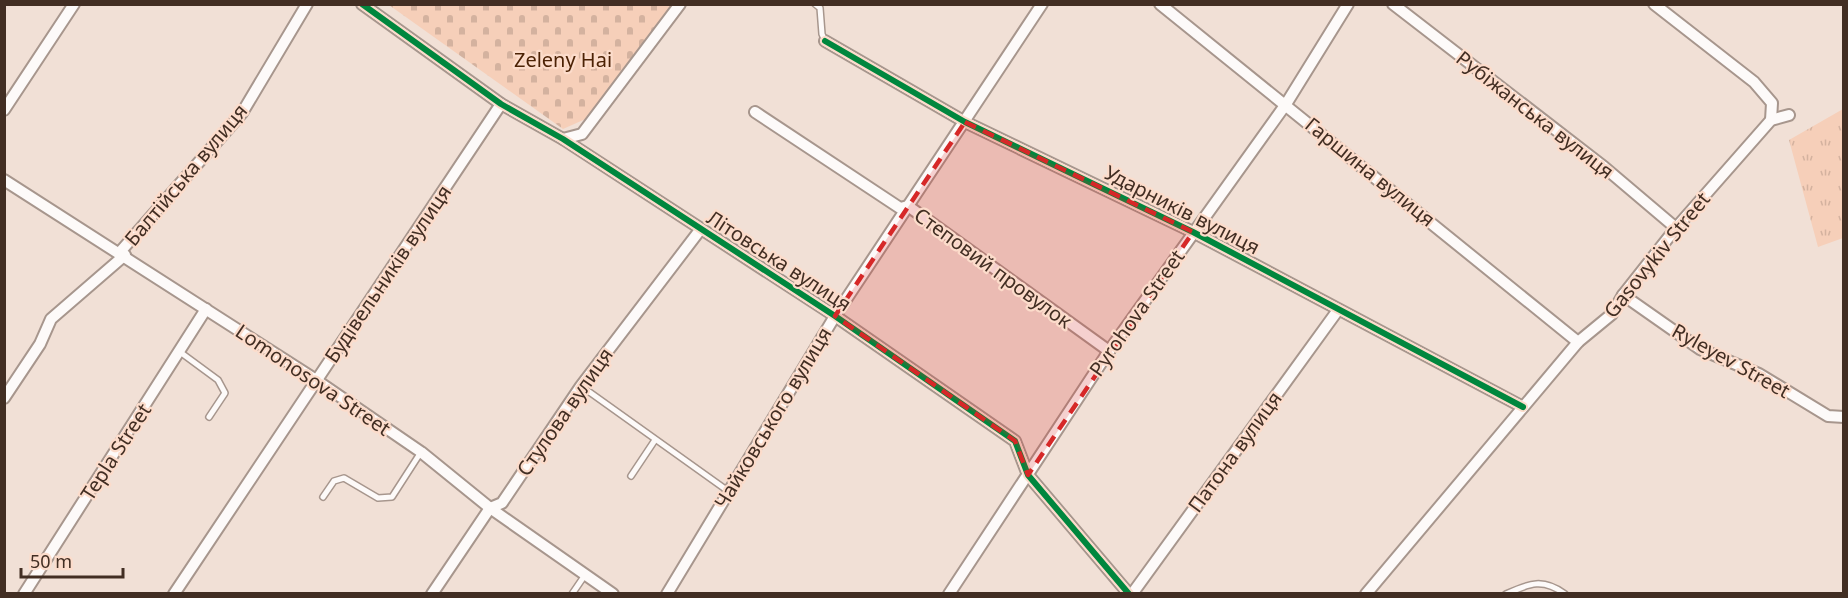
<svg xmlns="http://www.w3.org/2000/svg" width="1848" height="598" font-family="'Noto Sans',sans-serif">
<defs>
<pattern id="grass-tufts" width="24" height="20" patternUnits="userSpaceOnUse" patternTransform="scale(1.5)"><rect width="24" height="20" fill="#f6cfb9"/><path d="M3 7l-1-3M5 7V3M7 7l1-3M15 17l-1-3M17 17v-4M19 17l1-3" fill="none" stroke="#d4b29f"/></pattern>
<pattern id="cemetery-stones" width="16" height="16" patternUnits="userSpaceOnUse" patternTransform="scale(1.5)"><rect width="16" height="16" fill="#f6cfb9"/><path d="M2 7V4a2 2 0 0 1 4 0v3zM10 15v-3a2 2 0 0 1 4 0v3z" fill="#d4b29f"/></pattern>
</defs>
<rect width="100%" height="100%" fill="#f1e0d6"/>
<!-- grass -->
<path fill="url(#grass-tufts)" d="M1843,109V238L1818,247L1789,140Z"/>
<!-- cemetery -->
<path fill="url(#cemetery-stones)" d="M389,5H673L590,117L563,129Z"/>
<g fill="none" stroke-linecap="round" stroke-linejoin="round">
<defs>
<g id="lane">
<path d="M815,4L820,8L822,34L825,41"/>
<path d="M180,352L218,380L225,393L209,417"/>
<path d="M581,386L728,491"/>
<path d="M631,476L655,440"/>
<path d="M323,497L334,481L344,478L378,498L392,497L421,452"/>
<path d="M572,594L585,575"/>
<path d="M1506,594C1530,583 1543,578 1565,594"/>
</g>
<g id="street">
<path d="M362,4L501,104L563,139L835,316L1015,441L1028,475L1129,594"/>
<path d="M1160,4L1578,342"/>
<path d="M1393,4L1604,167L1676,228"/>
<path d="M1654,4L1754,82L1772,103L1771,120"/>
<path d="M825,41L965,122L1193,232L1523,407"/>
<path d="M4,110L74,4"/>
<path d="M755,112L900,208L908,206L1109,351"/>
<path d="M563,139L582,134L680,4"/>
<path d="M4,180L316,380L421,452L490,508L613,594"/>
<path d="M120,252L242,113L307,4"/>
<path d="M1623,295L1700,349L1759,374L1828,416L1844,417"/>
<path d="M4,398L40,344L51,319L125,255"/>
<path d="M24,594L206,309"/>
<path d="M174,594L501,104"/>
<path d="M432,594L490,508L502,503L581,386L700,230"/>
<path d="M667,594L835,316L1042,4"/>
<path d="M949,594L1109,351L1286,104L1348,4"/>
<path d="M1132,594L1338,310"/>
<path d="M1366,594L1578,342L1612,314L1623,295L1676,228L1771,120L1789,115"/>
</g>
</defs>
<!-- lane casing -->
<use href="#lane" stroke="#a7968d" stroke-width="8"/>
<!-- street casing -->
<use href="#street" stroke="#a7968d" stroke-width="14"/>
<!-- lane -->
<use href="#lane" stroke="#fdfaf9" stroke-width="5"/>
<!-- street -->
<use href="#street" stroke="#fdfaf9" stroke-width="10"/>
<defs>
<g id="cycleway">
<path d="M362,4L501,104L563,139L835,316L1015,441L1028,475L1129,594"/>
<path d="M825,41L965,122L1193,232L1523,407"/>
</g>
</defs>
<!-- cycleway casing -->
<use href="#cycleway" stroke="#fcdccb" stroke-width="10"/>
<!-- cycleway -->
<use href="#cycleway" stroke="#00873e" stroke-width="6"/>
</g>
<!-- marked area -->
<path fill="#d62828" fill-opacity="0.2" stroke="#d62828" stroke-width="4.5" stroke-dasharray="12 8" stroke-linejoin="round" d="M965,122L1193,232L1028,475L1015,441L835,316Z"/>
<g text-anchor="middle" stroke-width="4.5" stroke-linejoin="round" paint-order="stroke">
<!-- park labels -->
<g font-size="20" fill="#4c2205" stroke="#fcdccb">
<text x="563" y="67">Zeleny Hai</text>
</g>
<!-- street labels -->
<g font-size="20" fill="#422e23" stroke="#fcdccb">
<text transform="translate(1535 115) rotate(38)" y="7">Рубіжанська вулиця</text>
<text transform="translate(1370 172) rotate(39)" y="7">Гаршина вулиця</text>
<text transform="translate(186 175) rotate(-50)" y="7">Балтійська вулиця</text>
<text transform="translate(1182 210) rotate(27)" y="7">Ударників вулиця</text>
<text transform="translate(1657 255) rotate(-51)" y="7">Gasovykiv Street</text>
<text transform="translate(779 261) rotate(33)" y="7">Літовська вулиця</text>
<text transform="translate(993 268) rotate(36)" y="7">Степовий провулок</text>
<text transform="translate(388 274) rotate(-56)" y="7">Будівельників вулиця</text>
<text transform="translate(1137 313) rotate(-55)" y="7">Pyrohova Street</text>
<text transform="translate(1731 361) rotate(29)" y="7">Ryleyev Street</text>
<text transform="translate(313 380) rotate(34)" y="7">Lomonosova Street</text>
<text transform="translate(565 412) rotate(-55)" y="7">Стулова вулиця</text>
<text transform="translate(773 418) rotate(-59)" y="7">Чайковського вулиця</text>
<text transform="translate(116 452) rotate(-57)" y="7">Tepla Street</text>
<text transform="translate(1235 452) rotate(-54)" y="7">Патона вулиця</text>
</g>
</g>
<!-- border -->
<rect width="1848" height="598" fill="none" stroke="#422e23" stroke-width="12"/>
<!-- scale -->
<path d="M21 568v9h102v-9" fill="none" stroke="#422e23" stroke-width="3"/>
<text x="30" y="568" font-size="18" fill="#422e23" stroke="#fcdccb" stroke-width="4.5" paint-order="stroke">50 m</text>
</svg>
